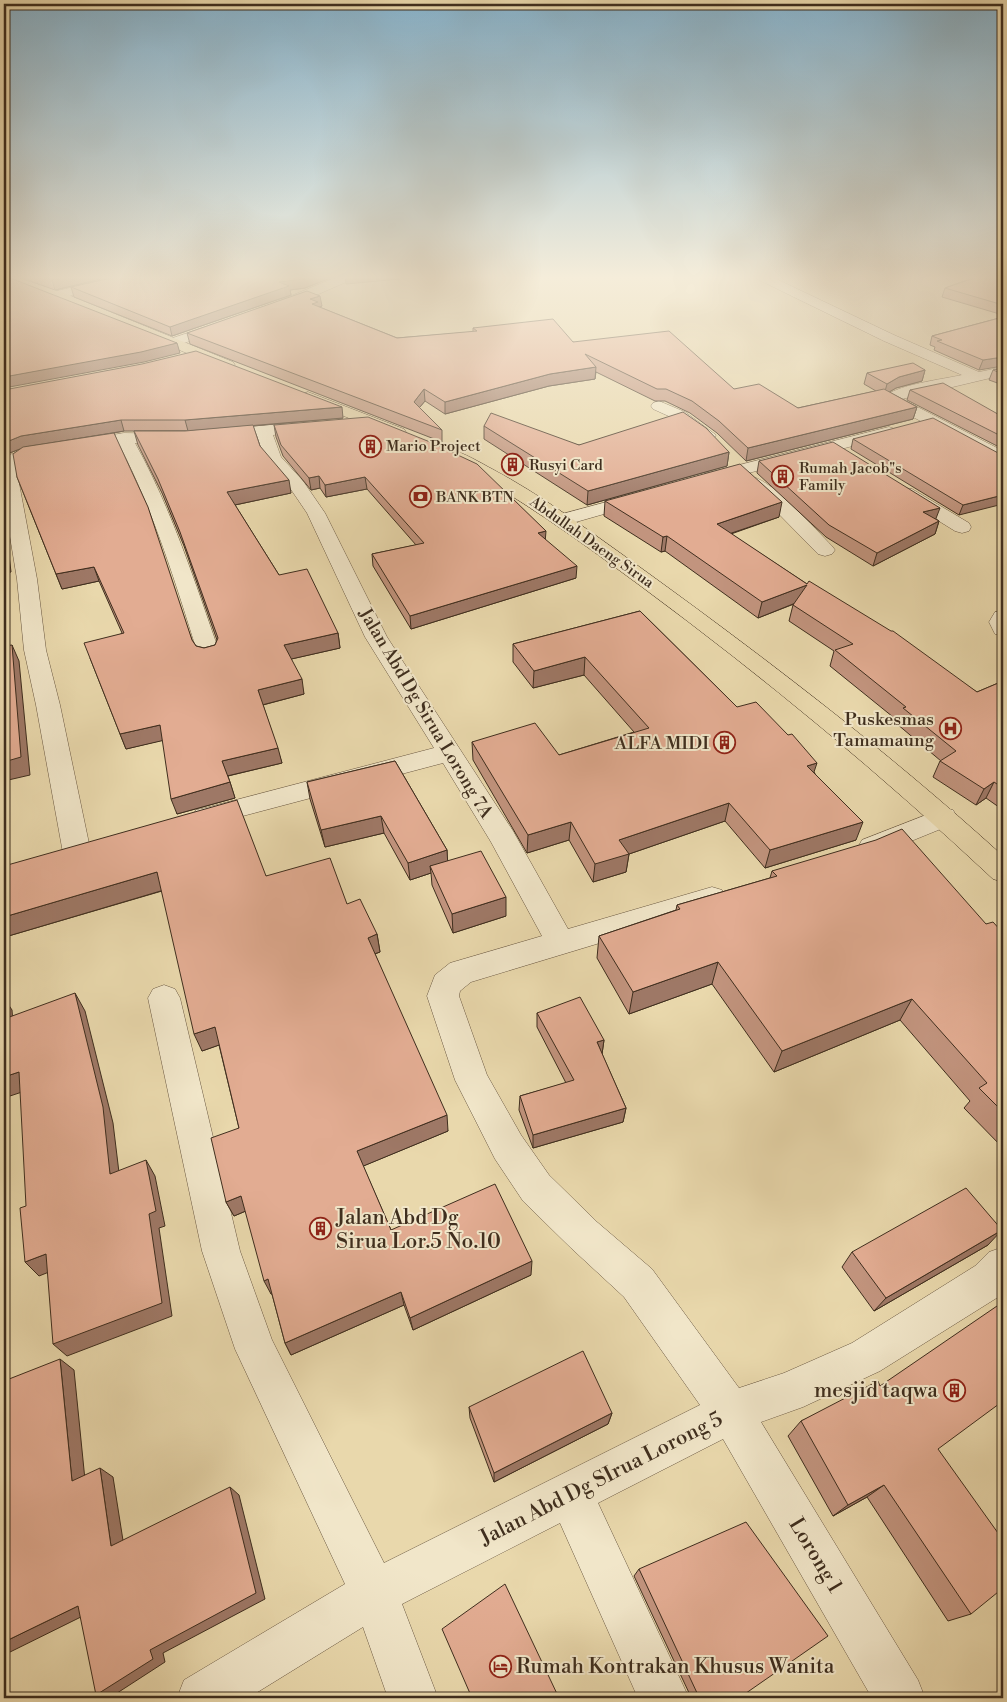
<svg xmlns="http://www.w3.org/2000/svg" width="1007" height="1702" font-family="'Libre Bodoni',serif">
<rect width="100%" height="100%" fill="#e9d8ac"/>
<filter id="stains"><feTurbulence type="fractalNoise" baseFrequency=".004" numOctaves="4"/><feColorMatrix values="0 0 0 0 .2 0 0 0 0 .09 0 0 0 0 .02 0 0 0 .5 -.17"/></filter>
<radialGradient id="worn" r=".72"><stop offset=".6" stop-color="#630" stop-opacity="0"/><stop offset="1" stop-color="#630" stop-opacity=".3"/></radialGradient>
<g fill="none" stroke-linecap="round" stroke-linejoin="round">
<defs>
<g id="minor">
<path d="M120,276H140L138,279L57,299L51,295L53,292Z"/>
<path d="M339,276H355L353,279L282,310L277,311L270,307L272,304Z"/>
<path d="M755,276H770L894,335L979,372L1003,367V375L902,399L1003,451V463L997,462L885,402L882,399C892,385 945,379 962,375L884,341L757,279Z"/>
<path d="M224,321L231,325L229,328L172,347L165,343L167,340Z"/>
<path d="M659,401L685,412L716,435L714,438H702L673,418L653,409L651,406L653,403Z"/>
<path d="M311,421L317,423L319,426L317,429L273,435L281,457L303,481L325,513L387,637L513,831L568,929L712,887L722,890L726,898L722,906L471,982L460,991L459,996L487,1075L521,1135L549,1175L597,1222L652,1269L739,1388L784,1373L852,1343L975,1266L989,1252L1003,1247V1294L880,1371L803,1407L761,1422L918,1680L925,1698H872L723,1439L598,1503L689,1698H638L560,1523L402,1604L438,1698H388L363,1627L248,1698H177L184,1680L345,1584L235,1349L202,1251L148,998L153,989L164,985L175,989L180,998L240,1251L272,1340L384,1563L700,1405L624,1297L571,1248L523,1201L495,1159L455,1080L427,996L435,975L450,963L542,936L491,842L443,763L205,826L196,824L192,817L196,810L205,808L434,748L365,637L307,513L290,488L264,458L257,436L219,440L213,438L211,435L213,432L219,430Z"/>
<path d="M889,427L895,429L897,432L895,435L710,483L704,482L701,478L704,474Z"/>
<path d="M124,433L174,434L180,435L182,439L180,443L174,444L135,443C172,510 195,582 220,654L217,659L209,661L201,659L198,654C175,582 154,511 119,444C101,447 24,455 16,467L37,579L46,650L60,705L91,853L87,860L77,863L67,860L63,853L36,705L24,650L17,579L4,500V459L6,456L21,451Z"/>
<path d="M753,477C774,482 815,529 832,546L835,550L832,554L825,556L818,554L770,505L747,486L744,482L747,478Z"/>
<path d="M906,488L912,489L969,523L971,527L969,531L962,533L955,531L900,497L897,493L900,489Z"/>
<path d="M640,493L646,494L649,498L646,502L562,526L555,524L553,520L555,516Z"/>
<path d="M1003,611V635L995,634L989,622L995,612Z"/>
<path d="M944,808L953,810L957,817L953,824L872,857L862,854L858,847L862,840Z"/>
</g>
<g id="major">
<path d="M4,276H12L61,292L233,362L235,365L233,368H223L53,298L4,281Z"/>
<path d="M308,392L404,429L406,432L404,435H392L303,400L300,397L303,394Z"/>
<path d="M449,449C465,453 479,462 494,470C539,494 581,525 623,555C755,650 883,747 1003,856V882L993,879C882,775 765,678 642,587C578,540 515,493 443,458L441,454L443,450Z"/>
</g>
</defs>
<!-- minor casing -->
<use href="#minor" stroke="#6a5842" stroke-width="1"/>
<!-- major casing -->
<use href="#major" stroke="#3f2e1e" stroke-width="1"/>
<!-- minor -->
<use href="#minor" fill="#f1e6c9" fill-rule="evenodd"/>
<!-- major -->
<use href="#major" fill="#e9d8ac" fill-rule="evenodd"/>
</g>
<!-- wall -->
<g fill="#c2947e" stroke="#3f2e1e" fill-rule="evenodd">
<path d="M17,276H113L55,290Z"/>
<path d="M120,276H335L305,288L290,290L291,295L172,336L74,297L71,287Z"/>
<path d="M958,276H1003V315L942,297L945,288L970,279Z"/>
<path d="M322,306L319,307L397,338L473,332V328L573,342L798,408L876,391L864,384L867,373L925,370L922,381L896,388L889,392L917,407L913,419L746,461L717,433L690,413L665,401H655L596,372L595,379L549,386L445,414L425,401L419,408L442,430V442L190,344L187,333Z"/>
<path d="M1003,317L979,370L934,350L935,347L930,345L932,336Z"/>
<path d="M1003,368V385L989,380L993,370Z"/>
<path d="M4,390L343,418L253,426L260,446L291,493L235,505L279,575L338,633L340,648L291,659L304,694L263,705L282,763L228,776L235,798L177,814L163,740L126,749L90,658L122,633L99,581L62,589L17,477L20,449L7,454L4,445ZM124,431H188H134L138,445L162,493L184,546L217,640L215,645L204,648L196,646L192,640L114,433Z"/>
<path d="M910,390L1003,417V449L907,400Z"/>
<path d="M274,425L545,539L576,578L411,629L373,566L372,554L416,545L367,489L326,497L320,488L311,490L283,456L276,437Z"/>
<path d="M484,426L579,445L729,452L727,466L587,505L484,439Z"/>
<path d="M853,439L1000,454L959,515L851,449Z"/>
<path d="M759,461L936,519L939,521L935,534L873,566L826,537L757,473Z"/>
<path d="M605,501L779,517L731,534L807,584L977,692L1003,681V810L986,798L976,805L933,777L940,761H941L897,724L898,721L830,666L834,651L789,621L793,605L794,604L758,618L665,551L661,552L604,516Z"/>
<path d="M640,611L737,707L814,772L856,840L765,868L725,821L629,854L626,872L593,882L569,840L527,853L473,760L472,742L559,755L634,732L584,675L533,688L513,662V644Z"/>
<path d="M395,761L447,850V861L506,916L453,933L432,885L431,873L410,880L384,833L325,847L310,799L307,782Z"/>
<path d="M4,866L266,876L347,904L377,934L380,952L375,954L448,1131L363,1166L391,1230L531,1275L413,1330L404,1305L291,1355L285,1343L272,1294H271L246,1211L234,1216L226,1202L239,1128L219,1045L202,1051L162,891L5,937L4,934Z"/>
<path d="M772,871L986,924L1003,933V1148L964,1108L970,1101L900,1020L774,1072L712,984L629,1014L597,958L599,936L676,910L677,905L770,878Z"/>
<path d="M537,1013L604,1040L602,1054L626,1108L623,1122L533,1148L519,1110L520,1096L566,1083L537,1027Z"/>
<path d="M988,1245L874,1311L842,1267L852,1252Z"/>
<path d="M880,1386L971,1614L948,1621L867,1497L833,1516L788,1436L801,1421Z"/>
<path d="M469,1407L612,1413L608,1424L494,1482L470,1418Z"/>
<path d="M639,1569L739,1698H688L691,1697L634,1576Z"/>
</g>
<!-- shaded-wall -->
<g fill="#9e7866" stroke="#3f2e1e">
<path d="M72,276H113L55,290L52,280Z"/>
<path d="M313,276H335L305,288L290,290L291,295L172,336L170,327L279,282Z"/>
<path d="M345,276H431L346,284Z"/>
<path d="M320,296L322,306L319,307L313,315L310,299Z"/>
<path d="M177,343L180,353L144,362L4,388V377Z"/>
<path d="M1003,357V366L979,370L983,360Z"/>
<path d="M596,367L595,379L549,386L445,414V402L550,374Z"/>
<path d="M925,370L922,381L896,388L884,395L887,384L899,377Z"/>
<path d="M424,389L425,401L414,414V402Z"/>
<path d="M342,407L343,418L188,431L185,420Z"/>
<path d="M917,407L913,419L746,461L748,448Z"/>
<path d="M121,420L124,431L25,447L7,454L4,444V443L21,436Z"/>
<path d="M729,452L727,466L587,505L588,491Z"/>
<path d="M319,476L320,488L311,490L309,478Z"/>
<path d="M365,477L367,489L326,497L325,485Z"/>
<path d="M289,480L291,493L230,506L227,492Z"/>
<path d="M1003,495V504L959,515L963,505Z"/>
<path d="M782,502L779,517L714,539L717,524Z"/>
<path d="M940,508L935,521L923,512Z"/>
<path d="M4,513L11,572L4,574Z"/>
<path d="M939,521L935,534L873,566L877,553Z"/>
<path d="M546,531L545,543L538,533Z"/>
<path d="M667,536L665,551L661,552L663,537Z"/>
<path d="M577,566L576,578L411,629L410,616Z"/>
<path d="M94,567L99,581L62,589L56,574Z"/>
<path d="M807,585L803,600L758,618L762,602Z"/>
<path d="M338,633L340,648L287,660L284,645Z"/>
<path d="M12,645L19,661L30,775L4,781V762Z"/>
<path d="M585,657L584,675L533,688L534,671Z"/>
<path d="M302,679L304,694L262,705L258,690Z"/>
<path d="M160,725L165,740L126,749L120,734Z"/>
<path d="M278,748L282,763L227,776L222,761Z"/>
<path d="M817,763L811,781L807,766Z"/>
<path d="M230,782L235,798L177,814L171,799Z"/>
<path d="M994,782L986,798L976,805L984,789Z"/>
<path d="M729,803L725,821L629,854L626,872L593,882L595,864L619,840Z"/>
<path d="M381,816L384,833L325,847L321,830Z"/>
<path d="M571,822L569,840L527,853L528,835Z"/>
<path d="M863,822L856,840L765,868L770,850Z"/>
<path d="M447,850L448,867L430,866L431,873L410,880L408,863Z"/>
<path d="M157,872L164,890L5,937L4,934V917Z"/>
<path d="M506,897V916L453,933L452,914Z"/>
<path d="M377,934L380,952L371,955L368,938Z"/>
<path d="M718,962L712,984L629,1014L633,992Z"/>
<path d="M75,993L85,1011L113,1123L121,1189L110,1174Z"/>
<path d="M4,998L12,1010L14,1037L4,1023Z"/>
<path d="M912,999L900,1020L774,1072L782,1051Z"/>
<path d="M215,1027L222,1044L202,1051L194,1034Z"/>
<path d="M604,1040L602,1054L597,1042Z"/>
<path d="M19,1072L31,1089L4,1098V1077Z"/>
<path d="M626,1108L623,1122L533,1148V1135Z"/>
<path d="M447,1115L448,1131L361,1167L357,1151Z"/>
<path d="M146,1160L155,1176L165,1226L159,1228L172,1316L67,1356L53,1344L149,1214Z"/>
<path d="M241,1196L248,1210L234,1216L226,1202Z"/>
<path d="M1002,1230L988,1245L874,1311L886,1298Z"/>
<path d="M46,1254L59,1268L39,1276L25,1262Z"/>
<path d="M532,1261L531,1275L413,1330L410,1318Z"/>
<path d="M268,1279L275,1292L271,1294L264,1281Z"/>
<path d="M401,1292L404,1305L291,1355L285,1343Z"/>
<path d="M60,1359L74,1370L86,1490L72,1481Z"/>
<path d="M612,1413L608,1424L494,1482V1473Z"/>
<path d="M100,1468L113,1477L125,1553L111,1546Z"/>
<path d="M884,1485L867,1497L833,1516L848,1505Z"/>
<path d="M230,1487L239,1495L265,1599L163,1653L165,1662L111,1697L96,1695L150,1650Z"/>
<path d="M78,1606L93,1611L4,1655V1642Z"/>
</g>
<!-- building -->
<g fill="#e2ac92" stroke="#3f2e1e">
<path d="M4,276H5L177,343L141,352L4,377Z"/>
<path d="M39,276H72L52,280Z"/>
<path d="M120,276H313L304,279L279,282L289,286L170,327L71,287Z"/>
<path d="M980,276H1003V305L945,288Z"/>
<path d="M307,291L320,296L310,299L318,302L312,304L397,338L477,331L473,328L553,319L573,342L669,331L734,389L759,384L798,408L884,389L917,407L748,448L719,421L692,401L666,389H657L585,354L596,367L550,374L445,402L424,389L414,402L442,430L187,333Z"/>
<path d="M1003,317V357L983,360L937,341L942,340L932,336Z"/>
<path d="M196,351L342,407L185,420H121L21,436L4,443V390L142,364Z"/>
<path d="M913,363L925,370L899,377L887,384L867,373Z"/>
<path d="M1003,368V374L993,370Z"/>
<path d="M943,383L1003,417V437L910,390Z"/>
<path d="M683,412L706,428L729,452L588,491L484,426L491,413L579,445Z"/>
<path d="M368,417L430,442L477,464L546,531L538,533L577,566L410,616L372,554L424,543L365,477L325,485L319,476L309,478L281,445L274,425Z"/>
<path d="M933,418L1000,454H1003V495L963,505L853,439Z"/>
<path d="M253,425L260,446L289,480L227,492L279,575L307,569L338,633L284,645L302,679L258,690L278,748L222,761L230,782L171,799L160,725L120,734L84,643L124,633L94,567L56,574L17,477L13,454L23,447L114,433L148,507L192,640L196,646L204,648L215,645L218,638L180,532L158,479L134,431H185Z"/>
<path d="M833,442L940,508L923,512L939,521L877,553L829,525L759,461Z"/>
<path d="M740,464L782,502L717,524L807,584L809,581L891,631H893L977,692L1003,681V788L994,782L984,789L940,761L956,751L903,708L906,707L835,650L853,644L793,605L807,585L762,602L667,536L663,537L605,501Z"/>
<path d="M4,541L6,560L4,561Z"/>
<path d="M640,611L737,707L756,702L788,735L792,734L817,763L807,766L863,822L770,850L729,803L619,840L629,854L595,864L571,822L528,835L472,742L535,723L559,755L649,728L585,657L534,671L513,644Z"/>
<path d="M12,645L21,757L4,762V646Z"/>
<path d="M395,761L447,850L408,863L381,816L321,830L307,782Z"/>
<path d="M237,800L266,876L330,858L347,904L360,899L377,934L368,938L447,1115L357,1151L391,1230L495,1184L532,1261L410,1318L401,1292L285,1343L268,1279L264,1281L241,1196L226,1202L211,1138L239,1128L215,1027L194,1034L157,872L4,917V866Z"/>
<path d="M902,829L986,924L993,922L1003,933V1112L979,1088L987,1083L912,999L782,1051L718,962L633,992L599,936L680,909L677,905L777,876L772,871L876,840Z"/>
<path d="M481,851L506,897L452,914L430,866Z"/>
<path d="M75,993L103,1107L110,1174L146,1160L156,1211L149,1214L162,1303L53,1344L46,1254L25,1262L20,1208L26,1206L19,1072L4,1077V1019Z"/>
<path d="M580,997L604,1040L597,1042L626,1108L533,1135L520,1096L574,1080L537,1013Z"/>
<path d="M966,1188L1002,1230L886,1298L852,1252Z"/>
<path d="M997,1306L1003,1314V1401L938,1449L1003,1540V1588L971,1614L884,1485L848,1505L801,1421L878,1381L880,1386Z"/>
<path d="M583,1351L612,1413L494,1473L469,1407Z"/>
<path d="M60,1359L72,1481L100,1468L111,1546L230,1487L256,1593L150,1650L153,1659L96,1695L78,1606L4,1642V1381Z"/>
<path d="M746,1522L828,1636L739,1698H689H696L698,1695L639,1569Z"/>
<path d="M505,1584L559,1698H472L442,1629Z"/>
</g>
<!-- sky -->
<linearGradient id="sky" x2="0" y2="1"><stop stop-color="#88b6d1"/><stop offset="0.54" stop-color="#f5edda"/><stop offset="1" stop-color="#f5edda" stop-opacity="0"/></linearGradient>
<rect width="1007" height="514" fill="url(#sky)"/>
<!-- icons -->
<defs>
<symbol id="building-ring" viewBox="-11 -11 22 22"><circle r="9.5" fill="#f1e6c9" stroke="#8f2418" stroke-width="1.5"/><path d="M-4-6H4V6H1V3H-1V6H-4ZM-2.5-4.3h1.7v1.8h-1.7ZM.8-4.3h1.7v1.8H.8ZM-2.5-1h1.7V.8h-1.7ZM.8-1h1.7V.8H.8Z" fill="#8f2418"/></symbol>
<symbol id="bank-ring" viewBox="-11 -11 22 22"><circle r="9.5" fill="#f1e6c9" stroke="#8f2418" stroke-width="1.5"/><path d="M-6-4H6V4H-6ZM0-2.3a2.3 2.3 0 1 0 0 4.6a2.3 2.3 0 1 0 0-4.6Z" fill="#8f2418"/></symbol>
<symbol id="hospital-ring" viewBox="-11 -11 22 22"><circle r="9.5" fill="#f1e6c9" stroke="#8f2418" stroke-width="1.5"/><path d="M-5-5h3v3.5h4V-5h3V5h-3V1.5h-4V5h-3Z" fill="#8f2418"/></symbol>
<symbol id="hotel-ring" viewBox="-11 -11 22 22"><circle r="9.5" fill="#f1e6c9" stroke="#8f2418" stroke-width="1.5"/><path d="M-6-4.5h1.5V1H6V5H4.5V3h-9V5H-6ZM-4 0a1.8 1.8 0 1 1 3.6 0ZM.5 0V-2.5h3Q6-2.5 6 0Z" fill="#8f2418"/></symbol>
</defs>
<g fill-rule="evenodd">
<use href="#building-ring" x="358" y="434" width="25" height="25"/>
<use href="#building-ring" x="500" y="452" width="25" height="25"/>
<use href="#building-ring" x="770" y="464" width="25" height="25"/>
<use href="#bank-ring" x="408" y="484" width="25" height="25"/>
<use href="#hospital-ring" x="938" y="716" width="25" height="25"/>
<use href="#building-ring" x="712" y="730" width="25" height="25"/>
<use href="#building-ring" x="308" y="1216" width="25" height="25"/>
<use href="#building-ring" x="942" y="1378" width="25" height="25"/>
<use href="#hotel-ring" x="488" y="1654" width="25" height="25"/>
</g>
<g text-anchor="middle" stroke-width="4" stroke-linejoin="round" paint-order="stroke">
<!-- far-poi labels -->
<g font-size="15" fill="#3f2e1e" stroke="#f1e6c9" text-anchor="start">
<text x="386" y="451">Mario Project</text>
<text x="529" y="470">Rusyi Card</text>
<text x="799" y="473">Rumah Jacob"s<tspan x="799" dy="17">Family</tspan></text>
<text x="436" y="502">BANK BTN</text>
</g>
<!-- far-street labels -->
<g font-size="15" fill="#3f2e1e" stroke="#f1e6c9">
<text transform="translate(592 542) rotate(35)" y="5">Abdullah Daeng Sirua</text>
</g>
<!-- street labels -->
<g font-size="18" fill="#3f2e1e" stroke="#f1e6c9">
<text transform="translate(426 713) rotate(59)" y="6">Jalan Abd Dg Sirua Lorong 7A</text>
</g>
<!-- poi labels -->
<g font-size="18" fill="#3f2e1e" stroke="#f1e6c9" text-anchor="end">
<text x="934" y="725">Puskesmas<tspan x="934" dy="21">Tamamaung</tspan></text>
<text x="709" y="749">ALFA MIDI</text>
</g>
<!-- near-poi labels -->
<g font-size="21" fill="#3f2e1e" stroke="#f1e6c9" text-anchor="start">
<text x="336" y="1224">Jalan Abd Dg<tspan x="336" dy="24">Sirua Lor.5 No.10</tspan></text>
<text x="938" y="1397" text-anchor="end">mesjid taqwa</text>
<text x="516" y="1673">Rumah Kontrakan Khusus Wanita</text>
</g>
<!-- near-street labels -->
<g font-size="21" fill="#3f2e1e" stroke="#f1e6c9">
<text transform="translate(601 1478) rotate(-27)" y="7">Jalan Abd Dg SIrua Lorong 5</text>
<text transform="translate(816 1555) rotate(59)" y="7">Lorong 1</text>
</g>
</g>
<!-- margin -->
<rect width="1007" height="1702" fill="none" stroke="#e9d8ac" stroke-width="20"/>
<rect x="5" y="5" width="997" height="1692" fill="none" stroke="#3f2e1e" stroke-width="2.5"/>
<rect x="10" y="10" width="987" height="1682" fill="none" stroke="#3f2e1e"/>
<rect width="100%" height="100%" filter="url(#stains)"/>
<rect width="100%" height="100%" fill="url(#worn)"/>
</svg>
